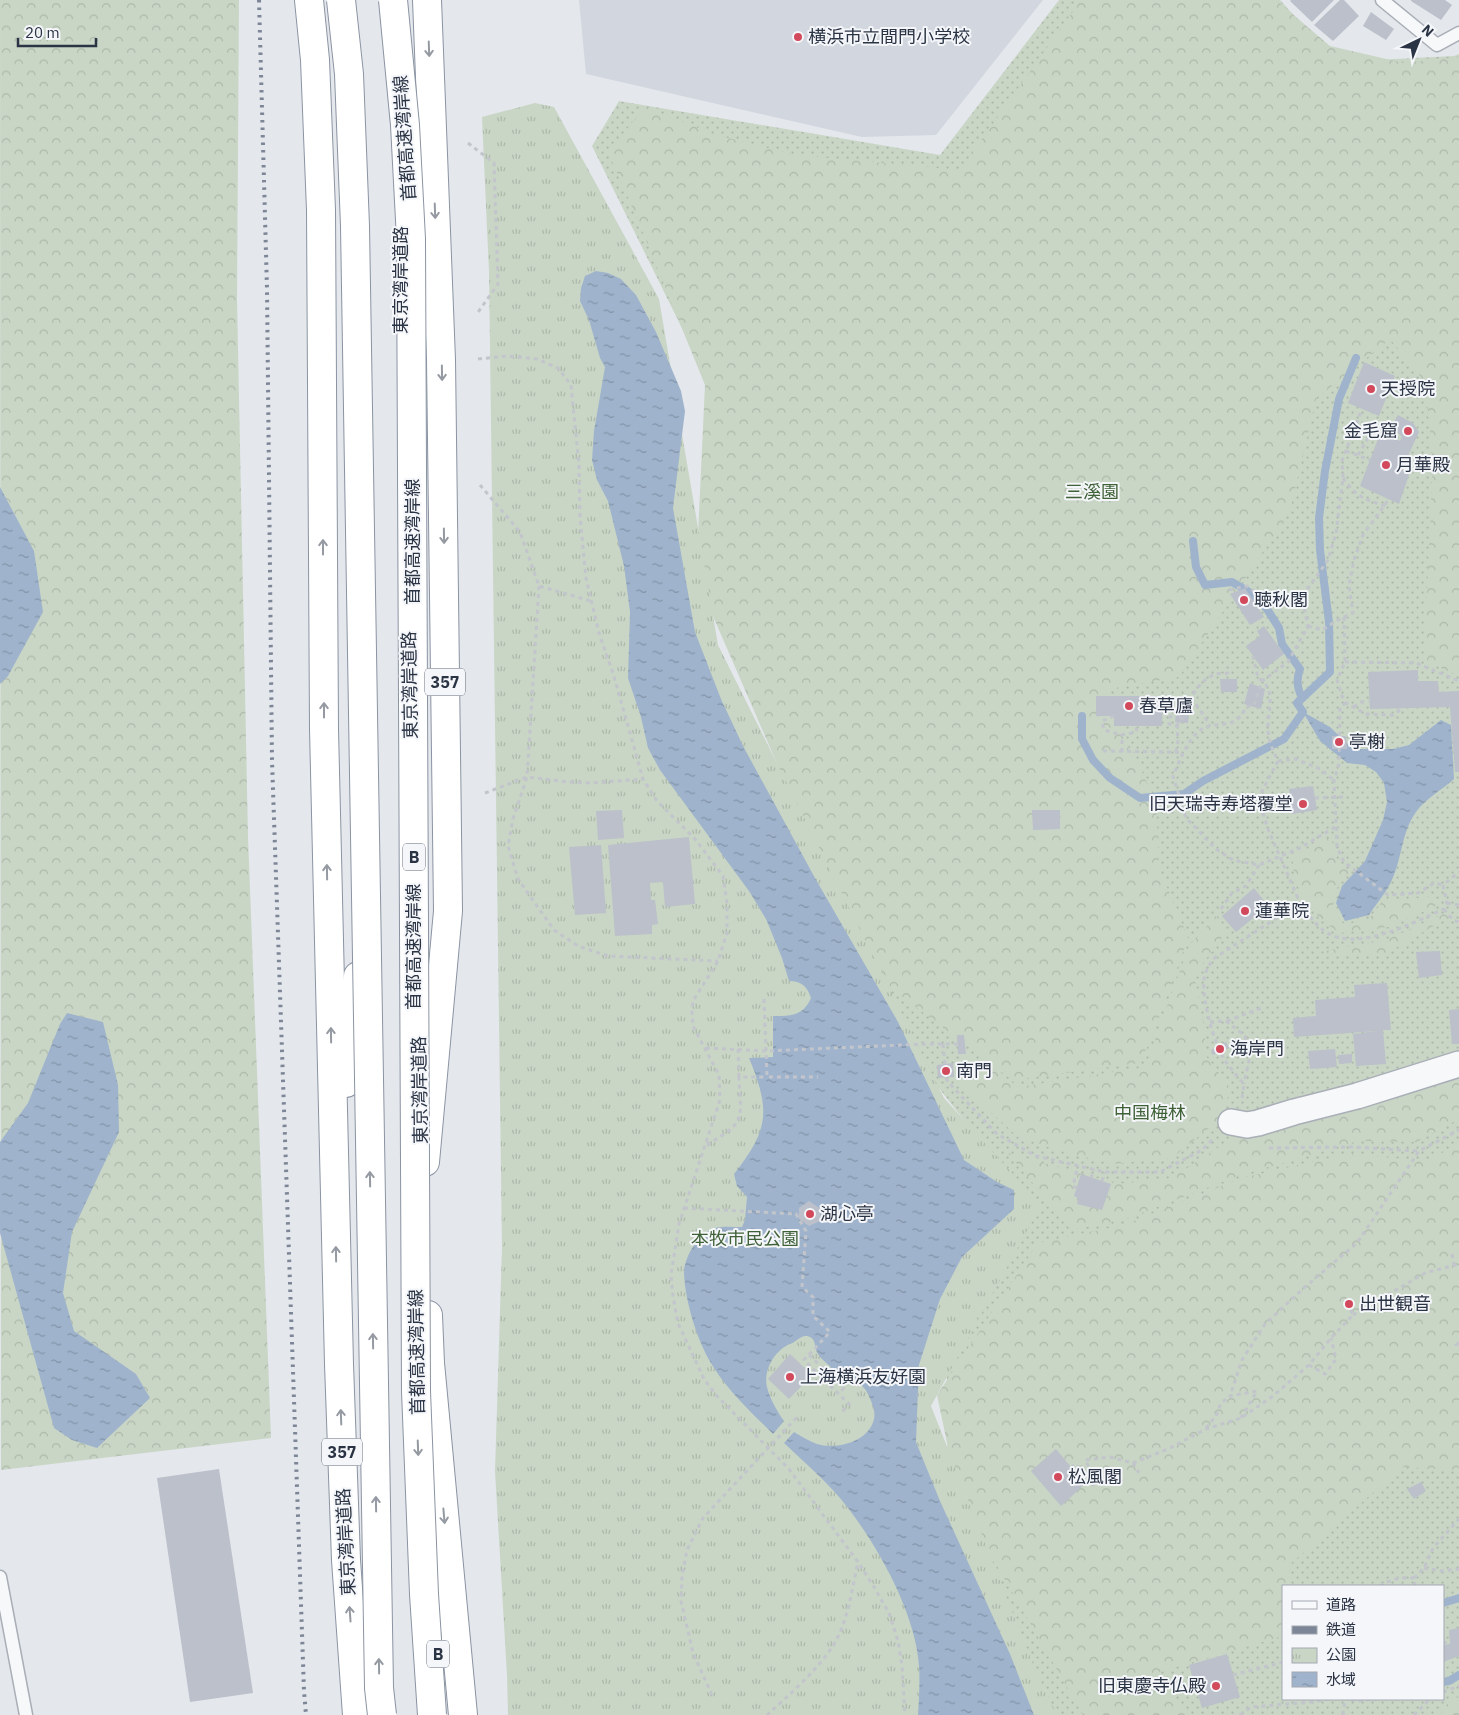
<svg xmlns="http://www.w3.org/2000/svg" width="1459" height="1715" font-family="'IBM Plex Sans','Noto Sans JP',sans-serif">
<defs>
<pattern id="grass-dots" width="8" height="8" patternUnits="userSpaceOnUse" patternTransform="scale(1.25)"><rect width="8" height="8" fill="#c9d6c5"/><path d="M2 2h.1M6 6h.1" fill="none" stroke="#adb8ab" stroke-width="1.8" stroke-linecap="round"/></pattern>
<pattern id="forest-crowns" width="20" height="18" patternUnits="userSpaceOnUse" patternTransform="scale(1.25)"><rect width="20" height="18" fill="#c9d6c5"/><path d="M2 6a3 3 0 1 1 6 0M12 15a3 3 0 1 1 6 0" fill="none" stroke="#adb8ab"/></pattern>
<pattern id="park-tufts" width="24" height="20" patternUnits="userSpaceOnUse" patternTransform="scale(1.25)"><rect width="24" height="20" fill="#c9d6c5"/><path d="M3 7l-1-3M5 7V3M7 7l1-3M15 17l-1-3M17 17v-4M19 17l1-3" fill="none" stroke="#adb8ab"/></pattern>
<pattern id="water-ripples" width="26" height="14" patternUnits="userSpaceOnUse" patternTransform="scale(1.25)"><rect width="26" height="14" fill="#9fb4cc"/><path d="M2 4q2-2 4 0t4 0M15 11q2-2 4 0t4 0" fill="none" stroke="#8293a7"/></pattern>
</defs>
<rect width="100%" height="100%" fill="#e4e7ec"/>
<!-- built -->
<path fill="#d2d6de" d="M579,0H1043L936,135L862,137L586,74Z"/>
<!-- grass -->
<path fill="url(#grass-dots)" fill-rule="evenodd" d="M1059,0H1280L1336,62L1454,56L1459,54V1715H1051L948,1493L946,1307L1027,1201L899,1037L735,639L715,395L592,146L619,101L940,155ZM1283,1586H1443V1699H1283Z"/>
<!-- forest -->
<g fill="url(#forest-crowns)">
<path d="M0,0H239L237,300L248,837L271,1438L1,1470Z"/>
<path d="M1081,0H1276L1330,46L1404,63L1459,57V676L1424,660L1433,461L1425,382L1390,339L1316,399L1290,511L1179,677L1104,690L1156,802L1159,868L1188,938L1152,1038L1139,1063L1012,1080L891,988L821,865L696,577L705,385L642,230L608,152L645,107L716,135L796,155L960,170Z"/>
<path d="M1331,837L1338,863L1349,872L1338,886L1332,907L1344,925L1369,919L1384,899L1396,901L1434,896L1438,905L1388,927L1339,933C1313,915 1291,890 1293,856Z"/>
<path d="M1444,914L1449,917L1385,954L1319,957L1325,951L1386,940Z"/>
<path d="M1216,916L1227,931L1194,975L1204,1028L1206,1056L1231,1089L1219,1120L1172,1158L1113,1164L1057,1150L1018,1137L956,1080L968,1054L1019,1087L1145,1067L1189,946Z"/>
<path d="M1459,1072V1119L1417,1142L1358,1141L1238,1176L1126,1219L1071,1230L1008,1153L1118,1184L1172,1178L1240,1133Z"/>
<path d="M1459,1144V1470L1403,1467L1289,1565L1291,1586H1283V1636L1159,1672L1186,1715H1083L959,1500L937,1395L1038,1243L1123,1225L1242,1178L1347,1154L1427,1161Z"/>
<path d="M1459,1697V1715H1440L1450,1700Z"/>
</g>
<!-- park -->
<path fill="url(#park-tufts)" d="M535,103L554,107L659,299L718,645L944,1098L1041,1205L931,1406L1035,1669L1057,1715H508L507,1675L495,1471L502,1248L489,272L482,117Z"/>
<!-- water -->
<g fill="url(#water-ripples)">
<path d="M596,271L608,273L621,279L636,295L656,332L681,391L685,411L673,508L695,632L721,699L743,746L815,878L898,1022L964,1160L997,1182L1014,1190V1209L962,1257L940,1299L919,1365L916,1442L940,1501L1010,1654L1034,1715H918C919,1699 920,1682 919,1666C916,1615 879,1548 848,1508C830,1484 806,1464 784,1443L794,1432C801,1436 809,1441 817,1444C836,1450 869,1442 874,1419C876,1411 871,1401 868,1394C862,1381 848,1378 837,1372C832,1369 828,1364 823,1360C821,1358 819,1356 818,1354C814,1348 817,1338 807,1336C801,1335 796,1342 790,1344C775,1350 763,1370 767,1387C770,1399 777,1411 784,1421L773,1434C752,1413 730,1393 714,1368C698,1344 685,1302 684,1273C684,1257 699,1232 715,1228C723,1226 733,1227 742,1227L745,1220L747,1197L737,1186L734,1174C770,1129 770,1109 749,1058L773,1057V1016C791,1016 803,1016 811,998C807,986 801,981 789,981L782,958L766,919L749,891L660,770L648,748L641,717L628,678L630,612L624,566L608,501L597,480L592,460L594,431L605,367L600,358L589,320L580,301L581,288L585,276Z"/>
<path d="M0,487L34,551L43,612L8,676L0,684Z"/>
<path d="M1303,712L1330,727L1353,749H1393L1409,745L1441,720L1451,725L1454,779C1442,790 1425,799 1416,812C1401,833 1402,860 1391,882C1385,894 1376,904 1369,915L1345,921L1336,903L1342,886L1365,861L1383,820L1387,802L1384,783L1376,772L1365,765L1347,763L1320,741Z"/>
<path d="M67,1013L103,1022L118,1085L119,1132L72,1232L63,1293L74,1331L136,1374L150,1398L97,1448L72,1440L54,1428L0,1233V1142L28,1103L60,1024Z"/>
</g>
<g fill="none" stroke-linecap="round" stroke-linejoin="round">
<!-- stream -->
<g stroke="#9fb4cc" stroke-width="8">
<path d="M1193,541L1196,567L1205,585L1232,582L1249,592L1267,609L1279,628L1282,644L1300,669C1296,680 1297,687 1302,698"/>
<path d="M1082,716V739L1093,760L1110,778L1140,798L1184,794L1203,781L1284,739L1303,712L1297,703L1330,672L1329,622L1320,550L1319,518L1325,471L1339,399L1356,358"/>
<path d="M1443,1603L1459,1598"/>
<path d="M1443,1682L1449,1681L1459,1675"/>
</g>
</g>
<!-- building -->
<g fill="#bbc0ca">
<path d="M1291,0H1334L1312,22L1290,1Z"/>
<path d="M1340,0H1344L1359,16L1333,41L1314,25Z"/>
<path d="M1411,0H1445L1452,5L1441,20L1411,1Z"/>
<path d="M1371,12L1394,29L1386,40L1363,26Z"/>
<path d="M1364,362L1395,376L1379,416L1348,403Z"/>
<path d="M1398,415L1413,423L1419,432L1402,469L1409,475L1399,504L1360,486L1381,431L1400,441L1402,437L1392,426Z"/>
<path d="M1245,588L1264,617L1250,625L1230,594Z"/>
<path d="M1264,626L1284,654L1263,670L1246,646L1260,636L1257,631Z"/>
<path d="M1418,670V681H1438L1439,692L1459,691V772H1455L1450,707L1370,709L1368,672Z"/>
<path d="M1220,679H1237V692H1221Z"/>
<path d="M1250,683L1265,689L1261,709L1244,704Z"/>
<path d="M1096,696H1163L1162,726H1114V716H1096Z"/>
<path d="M1176,712H1189L1188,723L1175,722Z"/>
<path d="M1332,736H1346L1347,749H1332Z"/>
<path d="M1313,786L1317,810L1292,814L1289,789Z"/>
<path d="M622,810L624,838L598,840L596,811Z"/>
<path d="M1032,810H1060V829L1033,830Z"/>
<path d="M689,837L695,904L665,907L663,882L650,883L651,900H655L658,924L652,925V934L615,936L608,845Z"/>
<path d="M601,845L606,913L575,915L569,847Z"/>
<path d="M1254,888L1268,906L1236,932L1222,916Z"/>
<path d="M1440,951L1442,975L1419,978L1416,952Z"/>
<path d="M1387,983L1391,1030H1383L1386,1064L1356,1066L1353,1034L1377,1031L1294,1037L1293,1018L1316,1016L1315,1000L1355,997L1354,985Z"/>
<path d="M1459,1009V1044H1452L1449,1010Z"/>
<path d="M957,1035H964L966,1054H958Z"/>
<path d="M1226,1042L1229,1048L1213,1055L1211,1050Z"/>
<path d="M1335,1049L1337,1067L1310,1069L1308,1051Z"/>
<path d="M1352,1054V1063L1339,1064L1338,1055Z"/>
<path d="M953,1063L954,1077L938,1078L937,1065Z"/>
<path d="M1081,1174L1111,1184L1102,1210L1077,1204L1078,1198L1074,1196Z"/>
<path d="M809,1201L821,1209L820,1221L809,1226L799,1219V1208Z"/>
<path d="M790,1354L812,1375L789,1399L768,1379Z"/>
<path d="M1056,1449L1085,1484L1061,1506L1031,1471Z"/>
<path d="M219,1469L253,1693L190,1702L157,1478Z"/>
<path d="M1421,1482L1426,1491L1414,1499L1407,1489Z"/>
<path d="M1459,1628V1656L1443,1662V1645L1450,1644L1449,1630Z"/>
<path d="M1227,1654L1240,1697L1202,1708L1189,1665Z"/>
</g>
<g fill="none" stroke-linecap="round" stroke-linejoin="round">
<defs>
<g id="lane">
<path d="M1382,0L1437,45L1459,33"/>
<path d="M0,1577L26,1715"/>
</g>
<path id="street" d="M1231,1122L1247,1125L1258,1123L1294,1112L1357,1096L1459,1064"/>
<g id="highway">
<path d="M309,0L315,60L321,210L324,729L339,1364L346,1560L357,1715"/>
<path d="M346,1083L358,976"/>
<path d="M425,1162L448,911L441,360L427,0"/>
<path d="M428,1315L430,1363L463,1715"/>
</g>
</defs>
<!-- lane casing -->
<use href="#lane" stroke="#a9aeb7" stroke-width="15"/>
<!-- street casing -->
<use href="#street" stroke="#a9aeb7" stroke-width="28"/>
<!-- highway casing -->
<use href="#highway" stroke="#8b94a3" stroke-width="30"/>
<!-- path -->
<g stroke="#c2c5cb" stroke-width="3" stroke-dasharray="4 4" stroke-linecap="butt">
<path d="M468,143L494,163L498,284L476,315"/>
<path d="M478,359L507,356L537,359L558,368L571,385L579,465L580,516L586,578L599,633L613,673L643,779L657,801L695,839L723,876L727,903V933L718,961L693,1001L692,1013L693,1026L719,1075L720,1100L679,1224L671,1275L673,1297L678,1323L704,1379L716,1395L789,1469L858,1562L874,1587L889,1613L898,1641L902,1665L905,1715"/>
<path d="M1346,451L1370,460"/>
<path d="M1358,455L1370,435L1381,427L1397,430"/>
<path d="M1343,478C1358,498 1362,498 1385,506"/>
<path d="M480,485L520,532L539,586L591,601"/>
<path d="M539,586L527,777L513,819L508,846L518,879L554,930L578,946L608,956L718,961"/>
<path d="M1229,590L1247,586L1268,602L1285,606L1304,607"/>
<path d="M1257,607L1268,602"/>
<path d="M1344,617L1345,662L1337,680L1342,696L1346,703L1366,714L1393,715L1403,708"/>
<path d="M1308,626L1322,630L1338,620L1353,613L1349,585L1354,560L1363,535L1389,499"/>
<path d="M1253,656L1258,678C1278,689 1267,713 1268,730C1269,742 1273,751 1278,761L1262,791L1261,807L1268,829L1300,903"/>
<path d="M1345,662L1416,663L1459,681"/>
<path d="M1163,696L1178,705"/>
<path d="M1346,703L1340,707L1339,764L1334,780L1337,847L1344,862L1388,895L1418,893L1434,883L1443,885"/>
<path d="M1354,707L1360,702L1369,701"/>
<path d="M1114,716L1102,721L1104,730L1122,735"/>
<path d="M1177,726L1180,718L1185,719C1186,702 1199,679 1216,674C1219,673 1224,674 1228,673V678"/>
<path d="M1103,751L1176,752L1183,755"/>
<path d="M1122,752V735L1136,732L1137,726"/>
<path d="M1176,752L1178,741L1177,726L1169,724C1171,708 1177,705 1191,697L1210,725"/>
<path d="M1278,761L1296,759L1320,769L1334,780"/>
<path d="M485,793L527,777L568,782L591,783L643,779"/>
<path d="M1315,798L1346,797"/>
<path d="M1335,827L1300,848L1259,865L1233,860L1216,849L1186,818L1173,776C1179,762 1185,746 1195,735C1212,715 1233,736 1246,707L1254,705L1262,681L1288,662L1308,626L1304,607L1306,591L1328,560L1336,533L1343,477L1342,461L1362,409"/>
<path d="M1447,903L1459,905"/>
<path d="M1221,909L1232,893L1246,886L1259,865"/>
<path d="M1444,909L1453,920L1459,922"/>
<path d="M764,999L767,1077H818"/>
<path d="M1227,1021L1261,1008"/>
<path d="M1210,1022L1226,1021L1245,1036L1249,1060L1244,1084"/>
<path d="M943,1044L945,1064"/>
<path d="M706,1048L766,1051L925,1044H957"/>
<path d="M738,1049L739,1077"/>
<path d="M946,1078L948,1082L997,1134L1036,1156L1105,1172H1160L1202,1150L1213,1139"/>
<path d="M1242,1098L1244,1084C1237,1076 1230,1068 1224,1059C1214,1043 1202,1000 1204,980C1204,973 1209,966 1213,959L1300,903C1308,914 1315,925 1326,932C1357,953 1414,922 1444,909L1447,903L1443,885L1459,872"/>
<path d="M707,1145C717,1138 733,1131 738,1120C743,1111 739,1088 739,1077H767"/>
<path d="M1269,1148L1354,1147L1419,1151"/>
<path d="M1091,1178L1094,1169"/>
<path d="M1102,1181L1105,1172"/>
<path d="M1077,1188L1073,1186L1078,1166"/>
<path d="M684,1208L796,1214L806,1231L802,1287L813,1297V1316L830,1332L804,1360L849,1404L841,1413"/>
<path d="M1452,1254L1454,1265"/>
<path d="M1353,1315L1425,1273L1459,1264"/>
<path d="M1459,1343L1456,1345L1459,1348"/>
<path d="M809,1355L844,1388L839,1393"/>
<path d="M1309,1365L1325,1374L1336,1359L1331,1338"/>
<path d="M1241,1418L1257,1391L1230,1396L1242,1360L1265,1324L1305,1287L1357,1243L1419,1151L1459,1130"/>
<path d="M1206,1428L1216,1416L1221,1403L1230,1396"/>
<path d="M1133,1463L1139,1473"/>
<path d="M1071,1468L1075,1464L1093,1485L1097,1481L1085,1460L1110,1457L1133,1463L1170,1448L1206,1429L1241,1418L1273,1396L1309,1365L1331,1338L1353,1315L1350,1309"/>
<path d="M1424,1568L1442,1571L1459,1569"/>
<path d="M1380,1586C1390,1579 1402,1577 1414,1578"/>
<path d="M1415,1586L1414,1578L1424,1568L1433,1548L1459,1519"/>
<path d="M1443,1642L1450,1644"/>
<path d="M1233,1675L1283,1662"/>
<path d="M1443,1692L1459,1686"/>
<path d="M712,1695L693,1653L681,1601L682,1576L687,1550L703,1518L798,1416"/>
<path d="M1351,1699L1356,1701L1376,1699"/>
<path d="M767,1715C788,1696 819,1669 834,1644C848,1621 852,1589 858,1562"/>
<path d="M1240,1715L1251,1707L1312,1702L1329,1699"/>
<path d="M1343,1715L1345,1699"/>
<path d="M1414,1715L1430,1699"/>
</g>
<!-- lane -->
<use href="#lane" stroke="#f7f8fa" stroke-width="12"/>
<!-- street -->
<use href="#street" stroke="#f7f8fa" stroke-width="25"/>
<!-- highway -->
<use href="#highway" stroke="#fff" stroke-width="28"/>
<!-- rail -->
<path stroke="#7d8696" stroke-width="4" stroke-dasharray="2.5 5" stroke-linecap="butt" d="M259,0L267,289L272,760L304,1691L306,1715"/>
<defs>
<g id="highway-bridge">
<path d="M341,0L349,74L355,226L379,1688L382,1715"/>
<path d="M393,0L405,125L411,239L416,1391L424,1594L432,1715"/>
</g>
</defs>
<!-- highway-bridge casing -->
<use href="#highway-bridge" stroke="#8b94a3" stroke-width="30" stroke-linecap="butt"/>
<!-- highway-bridge -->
<use href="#highway-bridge" stroke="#fff" stroke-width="28"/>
</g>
<!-- one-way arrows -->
<defs><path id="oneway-shaft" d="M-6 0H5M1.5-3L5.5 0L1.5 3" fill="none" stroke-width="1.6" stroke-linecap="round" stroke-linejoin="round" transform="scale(1.25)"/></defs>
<g stroke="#959aa2">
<use href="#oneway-shaft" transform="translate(429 49) rotate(88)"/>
<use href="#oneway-shaft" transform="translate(435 211) rotate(88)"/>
<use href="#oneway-shaft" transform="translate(442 373) rotate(89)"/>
<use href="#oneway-shaft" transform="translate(444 536) rotate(89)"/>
<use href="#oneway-shaft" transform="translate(323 547) rotate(-90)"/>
<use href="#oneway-shaft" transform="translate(324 710) rotate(-90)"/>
<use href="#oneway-shaft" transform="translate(327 872) rotate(-91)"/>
<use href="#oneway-shaft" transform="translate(331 1035) rotate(-91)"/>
<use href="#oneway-shaft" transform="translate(370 1179) rotate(-91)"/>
<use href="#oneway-shaft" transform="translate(336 1254) rotate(-91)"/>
<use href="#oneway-shaft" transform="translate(373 1341) rotate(-91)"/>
<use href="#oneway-shaft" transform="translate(341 1417) rotate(-92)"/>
<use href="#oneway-shaft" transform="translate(418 1448) rotate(88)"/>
<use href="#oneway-shaft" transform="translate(376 1504) rotate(-91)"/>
<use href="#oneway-shaft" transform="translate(444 1516) rotate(85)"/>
<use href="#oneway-shaft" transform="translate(350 1614) rotate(-94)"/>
<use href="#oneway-shaft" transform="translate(379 1666) rotate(-91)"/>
</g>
<!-- markers -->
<g fill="#d1495b" stroke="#f4f6f9" stroke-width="2">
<circle cx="798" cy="37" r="5"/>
<circle cx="1371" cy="389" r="5"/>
<circle cx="1408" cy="431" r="5"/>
<circle cx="1386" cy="465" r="5"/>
<circle cx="1244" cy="600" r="5"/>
<circle cx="1129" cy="706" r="5"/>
<circle cx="1339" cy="742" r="5"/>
<circle cx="1303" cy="804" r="5"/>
<circle cx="1245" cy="911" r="5"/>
<circle cx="1220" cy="1049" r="5"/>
<circle cx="946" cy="1071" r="5"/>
<circle cx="810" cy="1214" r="5"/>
<circle cx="1349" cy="1304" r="5"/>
<circle cx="790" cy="1377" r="5"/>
<circle cx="1058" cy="1477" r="5"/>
<circle cx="1216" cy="1686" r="5"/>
</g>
<g text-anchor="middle" stroke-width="4" stroke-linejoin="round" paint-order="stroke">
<!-- shield labels -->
<g fill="#f4f6f9" stroke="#676e7b" stroke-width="1">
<rect x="425" y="668.5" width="40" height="27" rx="4"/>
<rect x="403" y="843.5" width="22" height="27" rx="4"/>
<rect x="322" y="1438.5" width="40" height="27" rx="4"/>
<rect x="427" y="1640.5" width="22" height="27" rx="4"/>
</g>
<g font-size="16" font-weight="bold" fill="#2b3445">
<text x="445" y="688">357</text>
<text x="414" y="863">B</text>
<text x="342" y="1458">357</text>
<text x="438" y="1660">B</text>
</g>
<!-- poi labels -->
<g font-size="18" fill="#2b3445" stroke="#f4f6f9" text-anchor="start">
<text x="808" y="43">横浜市立間門小学校</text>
<text x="1381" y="395">天授院</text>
<text x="1398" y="437" text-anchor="end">金毛窟</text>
<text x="1396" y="471">月華殿</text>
<text x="1254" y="606">聴秋閣</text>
<text x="1139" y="712">春草廬</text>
<text x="1349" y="748">亭榭</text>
<text x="1293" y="810" text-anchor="end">旧天瑞寺寿塔覆堂</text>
<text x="1255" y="917">蓮華院</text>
<text x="1230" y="1055">海岸門</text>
<text x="956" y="1077">南門</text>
<text x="820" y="1220">湖心亭</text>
<text x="1359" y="1310">出世観音</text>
<text x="800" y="1383">上海横浜友好園</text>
<text x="1068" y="1483">松風閣</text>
<text x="1206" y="1692" text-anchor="end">旧東慶寺仏殿</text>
</g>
<!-- street labels -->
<g font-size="18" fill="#2b3445" stroke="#f4f6f9">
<text transform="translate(405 138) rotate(-94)" y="6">首都高速湾岸線</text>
<text transform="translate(401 280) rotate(-90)" y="6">東京湾岸道路</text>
<text transform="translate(413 542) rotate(-90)" y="6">首都高速湾岸線</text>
<text transform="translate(410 685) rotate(-91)" y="6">東京湾岸道路</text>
<text transform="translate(414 947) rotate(-90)" y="6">首都高速湾岸線</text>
<text transform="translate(420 1090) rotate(-91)" y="6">東京湾岸道路</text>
<text transform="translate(417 1352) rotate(-91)" y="6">首都高速湾岸線</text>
<text transform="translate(346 1542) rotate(-93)" y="6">東京湾岸道路</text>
</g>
<!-- park labels -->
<g font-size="18" fill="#3f6138" stroke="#f4f6f9">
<text x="1092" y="498">三溪園</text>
<text x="1150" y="1119">中国梅林</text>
<text x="745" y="1245">本牧市民公園</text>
</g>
</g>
<!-- legend -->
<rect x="1282" y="1585" width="162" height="115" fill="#f4f6f9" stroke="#a4a8b1"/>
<rect x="1292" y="1601" width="25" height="8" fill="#f7f8fa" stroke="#a4a8b1"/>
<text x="1326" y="1610" font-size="15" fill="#2b3445">道路</text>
<rect x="1292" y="1626" width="25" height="8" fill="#7d8696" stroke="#a4a8b1"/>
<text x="1326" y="1635" font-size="15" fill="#2b3445">鉄道</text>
<rect x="1292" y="1648" width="25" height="15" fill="url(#park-tufts)" stroke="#a4a8b1"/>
<text x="1326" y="1660" font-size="15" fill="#2b3445">公園</text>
<rect x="1292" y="1672" width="25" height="15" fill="url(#water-ripples)" stroke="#a4a8b1"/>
<text x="1326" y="1685" font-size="15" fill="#2b3445">水域</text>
<!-- north arrow -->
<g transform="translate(1419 40) rotate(43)" stroke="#f4f6f9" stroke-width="4" paint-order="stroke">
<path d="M0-4L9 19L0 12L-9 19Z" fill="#2b3445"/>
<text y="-8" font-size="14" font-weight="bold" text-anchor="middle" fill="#2b3445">N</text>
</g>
<!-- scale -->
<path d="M18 38v8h78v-8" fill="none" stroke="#2b3445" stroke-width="2.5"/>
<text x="25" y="38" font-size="15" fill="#2b3445" stroke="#f4f6f9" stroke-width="4" paint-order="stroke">20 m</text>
</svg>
